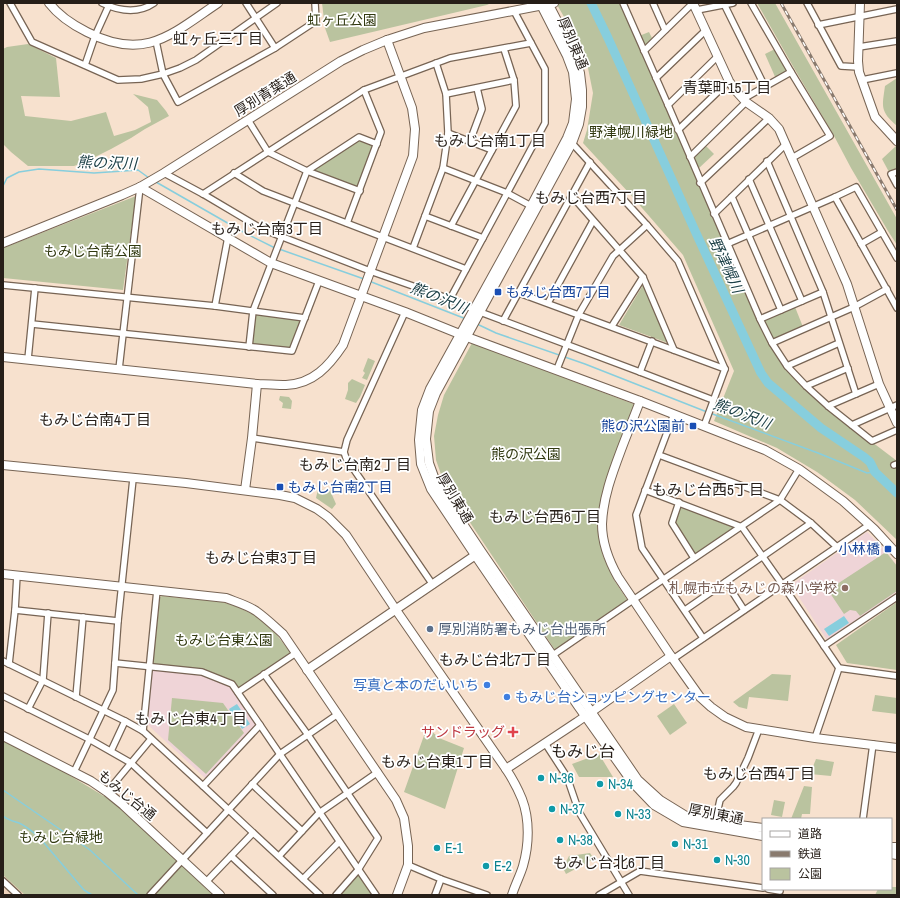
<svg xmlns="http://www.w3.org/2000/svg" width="900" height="898" font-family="'Archivo Narrow','Noto Sans JP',sans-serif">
<rect width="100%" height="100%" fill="#f7e1ce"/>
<!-- built -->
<path fill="#efd3bc" d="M3,863L45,895H3Z"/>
<!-- education -->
<g fill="#efd4d7">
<path d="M867,532L883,548L897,565V592L827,640L791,585Z"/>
<path d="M154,670L202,675L230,686L256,723V725L206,779L147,724L152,671Z"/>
</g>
<!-- green -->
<g fill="#bac39f">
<path d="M322,3H491L487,5L330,42L325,28Z"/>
<path d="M556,3H619L648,65L761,329L788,369L818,401L897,461V540L855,500L817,472L777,448L714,421L734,371L683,255L629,193L583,143L587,130L593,93L585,53Z"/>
<path d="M757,3H775L897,219V245L888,231L851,168L833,134L794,68Z"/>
<path d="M649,32L652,38L646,45H643L639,36Z"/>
<path d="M28,44L56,58L60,97L21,96L25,116L71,121L106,112L114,136L135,130L151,122L148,107L133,94L157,100L166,111L169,116L145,129L131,138L111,149L85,162L74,166H28L11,152L3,144V49L7,47Z"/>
<path d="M775,49L788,71L776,79L765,54Z"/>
<path d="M897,78V126C880,111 882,107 885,86Z"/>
<path d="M359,137L377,144L360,191L307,171Z"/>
<path d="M706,146L714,154L698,169L693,158Z"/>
<path d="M896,146L897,147V168L889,172L882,159Z"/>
<path d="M136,196L123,290L3,278V248Z"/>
<path d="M643,285L668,343L619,325Z"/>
<path d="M795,307L803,327L773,340L764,320Z"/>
<path d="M253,311L305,318L292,351L249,347Z"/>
<path d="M472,343L636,405L607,477L599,527L603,556L614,580L628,601L555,650L451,494L443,480L436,460L434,436L438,415L444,395Z"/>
<path d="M368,358L375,361L367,380L362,378L365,373L363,371Z"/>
<path d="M352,379L365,385L360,397L356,403L345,399L348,390V383Z"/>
<path d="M280,396L289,397L292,401L291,409L282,408L283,403L279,400Z"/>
<path d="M329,488L336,504L332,509L316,498L318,489L324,490Z"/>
<path d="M680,505L737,527L694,555L674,523Z"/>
<path d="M886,552L897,566V591L860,616L856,611L850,610L844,614L828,590Z"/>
<path d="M162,596L222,602L238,607L256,616L273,630L290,652L289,654L240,687H238L234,681L203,669L155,664L153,662L160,597Z"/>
<path d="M897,602V670L847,663L836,645Z"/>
<path d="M772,674L791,675L788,701L749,697L747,709L739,707L733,702Z"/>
<path d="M875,695L897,698V714L872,711Z"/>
<path d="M172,698L223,703L244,733L206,774L168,740Z"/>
<path d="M674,704L687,723L670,735L657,716Z"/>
<path d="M427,727L439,738L464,748L445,809L404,792Z"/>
<path d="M3,740L59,769L117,804L213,895H25L3,875Z"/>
<path d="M599,754L613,777H579L572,764Z"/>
<path d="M816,759L834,762L831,776L810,774Z"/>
<path d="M804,786L812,787L810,814H802L801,819H791Z"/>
<path d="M774,800L785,802L782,817L771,815Z"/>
<path d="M590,853L594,859L566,874L563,868L569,856Z"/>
<path d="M358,870L376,895H336Z"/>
<path d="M891,887H897V895H875L878,889H891Z"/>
</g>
<!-- water -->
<g fill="#87cedd">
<path d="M844,616L849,623L829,636L824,629Z"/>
<path d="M237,704L250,724L242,729L229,709Z"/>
</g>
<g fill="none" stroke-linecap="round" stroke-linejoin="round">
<!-- stream -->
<g stroke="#87cedd" stroke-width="1.5">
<path d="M156,182L245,233L275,248"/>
<path d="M3,186L7,178L19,172L39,169L94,173L138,170L149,178"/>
<path d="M279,249L364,279"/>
<path d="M369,281L466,319"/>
<path d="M477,324L496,333L585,364L707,412"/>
<path d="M710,413L818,453L867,473L875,472"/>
<path d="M3,790L90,850L138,895"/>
<path d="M3,816C8,820 13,821 19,823C26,826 33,832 39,837L84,890L92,895"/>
</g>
<!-- river -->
<path stroke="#87cedd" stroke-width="9" d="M591,3L608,38L696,233L761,373L768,383L821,428L864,457L870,462L875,472L897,493"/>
<defs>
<g id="street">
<path d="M10,3L32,42L118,80L141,79L163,74L180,68L196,60L277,3"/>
<path d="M102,3C119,11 138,14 154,3"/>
<path d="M246,3L275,48"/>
<path d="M623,3L668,105L760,319L772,343L787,366L806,386L828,406L872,441L897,430"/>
<path d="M653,3L665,30"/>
<path d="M751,3L791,72L830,136L792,158"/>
<path d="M807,3L841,66L858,67"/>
<path d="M724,4L765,87"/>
<path d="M697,10L733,3"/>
<path d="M818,25L897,9"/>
<path d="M156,41L163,74L178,102L275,48L316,21L315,3"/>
<path d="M859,47L897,41"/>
<path d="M644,51L693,3"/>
<path d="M85,65L95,36L110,3"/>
<path d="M656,78L706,30"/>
<path d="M862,80L897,73"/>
<path d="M446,94L514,80"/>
<path d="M743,99L791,72"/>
<path d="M668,105L718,56"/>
<path d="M248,120L268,152L307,171L360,191"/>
<path d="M678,130L729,81"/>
<path d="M448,133L492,150"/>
<path d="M470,141L482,109L477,88"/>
<path d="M570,141L647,225L678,261L725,369L704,426"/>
<path d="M690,157L746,102"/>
<path d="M767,161L823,292L856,394"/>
<path d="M443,168L507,193L533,207"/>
<path d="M897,172L891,174L897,185"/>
<path d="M164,173L203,194L262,229L370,271L450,299L480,312L640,372L713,400"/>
<path d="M234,173L263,191L466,269"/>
<path d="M749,179L802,301"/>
<path d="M700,183L769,118"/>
<path d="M203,194L364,90L450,58L531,43"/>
<path d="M572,196L643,277L674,350"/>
<path d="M732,197L781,310"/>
<path d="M835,197L897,308"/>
<path d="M714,214L786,144"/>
<path d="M425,216L483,238"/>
<path d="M347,223L381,132L364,90"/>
<path d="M451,226L516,106L514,80L504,49"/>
<path d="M727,244L835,197L856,187L897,258"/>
<path d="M861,244L882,232"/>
<path d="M413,248L443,168L448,133L446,94L436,63"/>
<path d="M3,285L215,306L305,318"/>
<path d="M519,293L725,369"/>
<path d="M450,299L545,123V69L514,11"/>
<path d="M548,303L593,221"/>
<path d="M215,306L228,237"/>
<path d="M405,312L347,440L344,452L346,458L433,585"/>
<path d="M760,319L823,292"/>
<path d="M503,321L590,162"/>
<path d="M32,324L292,351L319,281"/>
<path d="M612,326L643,277"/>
<path d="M772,343L854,307L887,289"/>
<path d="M249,347L253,311L307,171L359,137L377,144"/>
<path d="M28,359L35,288"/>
<path d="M787,366L839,343"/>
<path d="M119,369L123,334L140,187"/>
<path d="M557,369L579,314L613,256L647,225"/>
<path d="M640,372L652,341"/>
<path d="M806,386L848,368"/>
<path d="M828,406L879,384"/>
<path d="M674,414L636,515L642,548L703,638"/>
<path d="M852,425L897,405"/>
<path d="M252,438L344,452"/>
<path d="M659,455L780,500L811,523L837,547"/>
<path d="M894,465L897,464"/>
<path d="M645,490L742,527L782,584L839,668L897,676"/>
<path d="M679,502L672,523L694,558"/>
<path d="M726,582L744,610"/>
<path d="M15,610L118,621"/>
<path d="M685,610L811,523"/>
<path d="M824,646L897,597"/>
<path d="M550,657L633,600L780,500L799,469"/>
<path d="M673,659L869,525"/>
<path d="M3,661L125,721L143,731L203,786L320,895"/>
<path d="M115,663L202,672L232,684L376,895"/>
<path d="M9,664L15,610L17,575"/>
<path d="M264,674L308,735L378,838L358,870L336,895"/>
<path d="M238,692L296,653"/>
<path d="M3,696L89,739L131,763L207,833"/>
<path d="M76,697L83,617"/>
<path d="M28,709L43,680L48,613"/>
<path d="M143,731L157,590"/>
<path d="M815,738L839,668"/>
<path d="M545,743L567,777L579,812L629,895"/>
<path d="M111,751L125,721"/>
<path d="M74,772L113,690L118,621L133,479"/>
<path d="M252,784L302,831"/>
<path d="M203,786L260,725"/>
<path d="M107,792L151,739"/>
<path d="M863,819L873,744"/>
<path d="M715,822L720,800L733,787L736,783L748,758L759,729"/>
<path d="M231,856L273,895"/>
<path d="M279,856L319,813L378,772"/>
<path d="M408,865L441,879L487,895"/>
<path d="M303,879L339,842"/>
<path d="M3,881L18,895"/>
<path d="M206,882L253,833"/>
<path d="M768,889L780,891"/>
<path d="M150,895L280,754L338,714"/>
<path d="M435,895L441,879"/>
<path d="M599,895L640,871L763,888"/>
</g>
<g id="secondary">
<path d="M49,3C59,16 73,25 87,32C145,62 172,34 218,3"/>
<path d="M540,3L567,56L573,72L576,99L573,123L567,138L531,206L430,389L422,410L419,440L421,464L431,489L475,555L578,706L632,782L654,805L683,822L763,836"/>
<path d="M548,3L575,55L580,73L582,90V107L579,124L572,143L436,393L429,411L426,439L429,463L437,485L481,551L638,780L660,800L686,816L715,822L763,828"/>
<path d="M693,3L729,81L736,91L746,102L769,118L779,129L847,284L879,384L897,423"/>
<path d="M860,3L858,61L859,72L875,117L897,141"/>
<path d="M140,187L271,263L405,312L467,337L640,401L765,450L799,469L843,501L874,529L897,554"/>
<path d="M3,243L122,195L140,187L164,173L341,61L363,50L387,40L424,28L554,3"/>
<path d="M3,357L257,384C267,384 276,385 286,385C313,384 329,366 343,345L413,156L415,129L412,108L387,40"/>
<path d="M640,401C634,417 627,434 621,450C612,474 603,498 602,524C602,543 609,561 618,577L673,659L700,697L711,707L725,717L746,727L815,738L897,748"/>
<path d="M3,465L186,483L280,495L295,498L317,509L328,517L346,535L396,610L506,769C512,778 518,789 522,799C530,820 529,845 523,866C520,876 515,885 512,895"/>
<path d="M245,490L252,438L257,384"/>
<path d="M3,574L226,598C236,602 247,605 256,611C266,618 274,626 283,634L396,800L404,818L408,846V865L397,895"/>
<path d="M307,670L480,552"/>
<path d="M3,736L91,781L107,792L123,805L220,895"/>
<path d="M506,769L577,722L671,656"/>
<path d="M891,847H897"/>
<path d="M891,854L897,855"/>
</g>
</defs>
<!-- street casing -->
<use href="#street" stroke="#776454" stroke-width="8"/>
<!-- secondary casing -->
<use href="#secondary" stroke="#776454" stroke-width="10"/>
<!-- street -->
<use href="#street" stroke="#fff" stroke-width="5.5"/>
<!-- secondary -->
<use href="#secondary" stroke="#fff" stroke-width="8"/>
<defs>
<path id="rail" d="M781,3L897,210"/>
</defs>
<!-- rail casing -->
<use href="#rail" stroke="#897a6e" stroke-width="3"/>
<!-- rail -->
<use href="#rail" stroke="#fff" stroke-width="1.5" stroke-dasharray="4.5" stroke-linecap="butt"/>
</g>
<!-- markers -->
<g fill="#1a4fb4" stroke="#fff" stroke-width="1.5">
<rect x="494" y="288" width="8" height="8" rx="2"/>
<rect x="689" y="422" width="8" height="8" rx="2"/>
<rect x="276" y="483" width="8" height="8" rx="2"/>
<rect x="884" y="545" width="8" height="8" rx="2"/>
</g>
<circle fill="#8d6e63" stroke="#fff" stroke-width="1.5" cx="845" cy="588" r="4"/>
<circle fill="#5c6f8a" stroke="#fff" stroke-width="1.5" cx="430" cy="629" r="4"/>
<g fill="#3f7fe0" stroke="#fff" stroke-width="1.5">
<circle cx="487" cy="685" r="4"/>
<circle cx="507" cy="697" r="4"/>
</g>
<path fill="#e0444e" stroke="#fff" stroke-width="1.5" d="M511 726h4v4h4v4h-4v4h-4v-4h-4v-4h4z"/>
<g fill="#0f9aa8" stroke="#fff" stroke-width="1.5">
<circle cx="541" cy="778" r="4"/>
<circle cx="600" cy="784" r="4"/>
<circle cx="552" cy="809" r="4"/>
<circle cx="618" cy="814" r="4"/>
<circle cx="560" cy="840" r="4"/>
<circle cx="675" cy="844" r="4"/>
<circle cx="437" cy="848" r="4"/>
<circle cx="717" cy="860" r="4"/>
<circle cx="486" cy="866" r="4"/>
</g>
<g text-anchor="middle" stroke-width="3.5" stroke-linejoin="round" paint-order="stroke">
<!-- park labels -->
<g font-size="14" fill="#30380f" stroke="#fff">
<text x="342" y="25">虹ヶ丘公園</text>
<text x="631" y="137">野津幌川緑地</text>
<text x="93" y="256">もみじ台南公園</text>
<text x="526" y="459">熊の沢公園</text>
<text x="224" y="645">もみじ台東公園</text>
<text x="61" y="842">もみじ台緑地</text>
</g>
<!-- street labels -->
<g font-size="14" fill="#261e18" stroke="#fff">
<text transform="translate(573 43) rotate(67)" y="5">厚別東通</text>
<text transform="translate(265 94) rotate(-32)" y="5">厚別青葉通</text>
<text transform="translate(455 498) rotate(59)" y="5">厚別東通</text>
<text transform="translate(127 795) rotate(39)" y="5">もみじ台通</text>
<text transform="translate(716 814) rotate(11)" y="5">厚別東通</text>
</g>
<!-- transit labels -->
<g font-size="14" fill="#164399" stroke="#fff" text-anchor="start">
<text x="506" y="297">もみじ台西7丁目</text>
<text x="685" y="431" text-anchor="end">熊の沢公園前</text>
<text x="288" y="492">もみじ台南2丁目</text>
<text x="880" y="554" text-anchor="end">小林橋</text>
</g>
<!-- education labels -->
<g font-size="14" fill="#785e54" stroke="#fff" text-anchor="end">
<text x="837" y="593">札幌市立もみじの森小学校</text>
</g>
<!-- service labels -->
<g font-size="14" fill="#4e5e75" stroke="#fff" text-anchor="start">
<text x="438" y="634">厚別消防署もみじ台出張所</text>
</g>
<!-- shop labels -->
<g font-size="14" fill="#366cbe" stroke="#fff" text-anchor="end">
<text x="479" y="690">写真と本のだいいち</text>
<text x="515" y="702" text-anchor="start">もみじ台ショッピングセンター</text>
</g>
<!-- health labels -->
<g font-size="14" fill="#be3a42" stroke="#fff" text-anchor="end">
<text x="505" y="737">サンドラッグ</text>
</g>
<!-- culture labels -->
<g font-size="14" fill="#0d838f" stroke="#fff" text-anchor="start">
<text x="549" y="783">N-36</text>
<text x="608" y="789">N-34</text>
<text x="560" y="814">N-37</text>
<text x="626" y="819">N-33</text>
<text x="568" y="845">N-38</text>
<text x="683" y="849">N-31</text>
<text x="445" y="853">E-1</text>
<text x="725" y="865">N-30</text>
<text x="494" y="871">E-2</text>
</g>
<!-- neighbourhood labels -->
<g font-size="15" fill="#261e18" stroke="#fff">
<text x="218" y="44">虹ヶ丘三丁目</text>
<text x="727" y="93">青葉町15丁目</text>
<text x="490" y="146">もみじ台南1丁目</text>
<text x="591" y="203">もみじ台西7丁目</text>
<text x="267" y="234">もみじ台南3丁目</text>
<text x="95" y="425">もみじ台南4丁目</text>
<text x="355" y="470">もみじ台南2丁目</text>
<text x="708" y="495">もみじ台西5丁目</text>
<text x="545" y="522">もみじ台西6丁目</text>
<text x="261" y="563">もみじ台東3丁目</text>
<text x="495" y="665">もみじ台北7丁目</text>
<text x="191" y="724">もみじ台東4丁目</text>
<text x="437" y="767">もみじ台東1丁目</text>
<text x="759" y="779">もみじ台西4丁目</text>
<text x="609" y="868">もみじ台北6丁目</text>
</g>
<!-- water labels -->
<g font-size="15" font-style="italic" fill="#1d4047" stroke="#fff">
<text transform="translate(107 163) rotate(2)" y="5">熊の沢川</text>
<text transform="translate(726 265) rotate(65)" y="5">野津幌川</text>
<text transform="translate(439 298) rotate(22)" y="5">熊の沢川</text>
<text transform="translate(742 414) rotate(21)" y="5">熊の沢川</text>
</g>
<!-- quarter labels -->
<g font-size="16" fill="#261e18" stroke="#fff">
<text x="583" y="757">もみじ台</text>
</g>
</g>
<!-- border -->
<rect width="900" height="898" fill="none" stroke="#261e18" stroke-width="8"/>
<!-- legend -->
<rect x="762" y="818" width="130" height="72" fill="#ffffff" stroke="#a8a5a3"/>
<rect x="770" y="831" width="20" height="6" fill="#ffffff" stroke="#a8a5a3"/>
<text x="798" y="838" font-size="12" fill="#261e18">道路</text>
<rect x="770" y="851" width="20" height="6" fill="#897a6e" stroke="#a8a5a3"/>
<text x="798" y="858" font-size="12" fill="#261e18">鉄道</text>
<rect x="770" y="868" width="20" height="12" fill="#bac39f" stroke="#a8a5a3"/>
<text x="798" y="878" font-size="12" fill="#261e18">公園</text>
</svg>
